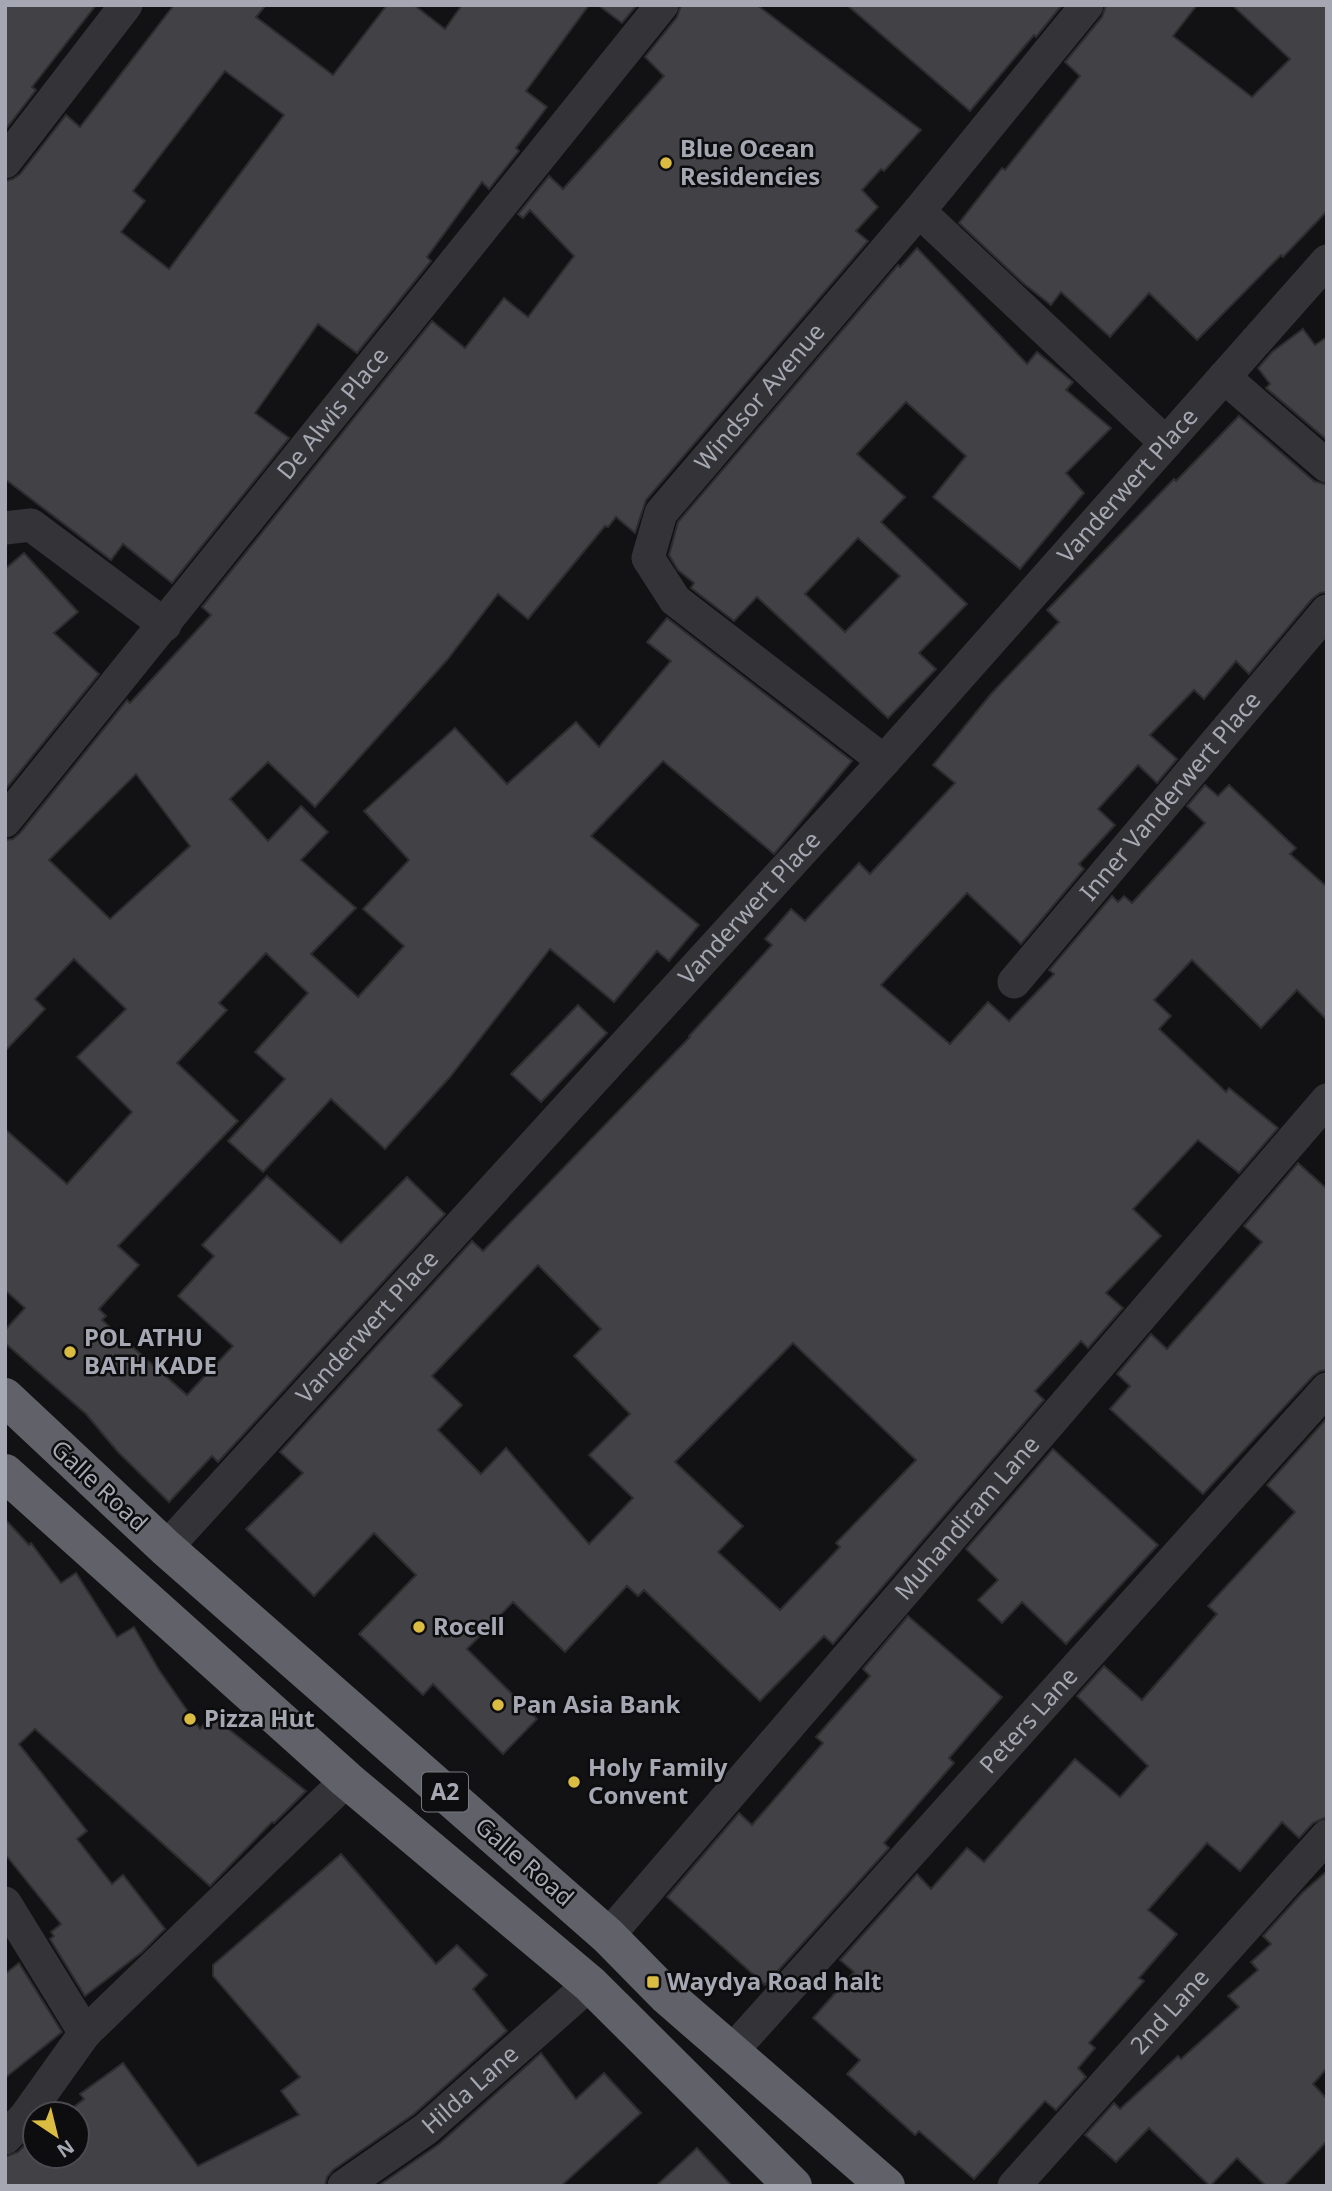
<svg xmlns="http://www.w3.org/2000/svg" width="1332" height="2191" font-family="'Noto Sans',sans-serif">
<rect width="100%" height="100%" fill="#121214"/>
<!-- building -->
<g fill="#424246" stroke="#2d2d2f" stroke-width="2" fill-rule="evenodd">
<path d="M5,5H96L32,87L36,90L5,130Z"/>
<path d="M174,5H266L256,17L333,75L387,5H414L445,29L462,5H589L526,91L547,107L516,148L519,151L489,189L482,182L427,257L431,261L357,353L318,324L255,413L289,438L172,583L123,544L111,560L5,479V181L13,179L20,174L66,115L80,127ZM225,71L284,115L169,269L121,232L145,201L133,191Z"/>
<path d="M598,5H637L622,23Z"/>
<path d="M681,5H757L921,130L884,171L881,169L862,190L878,207L856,231L868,241L646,500L635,533L616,517L608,527L605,526L528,619L498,594L447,660L315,807L268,762L230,799L268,841L301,806L328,832L301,860L356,908L311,954L358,997L404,946L363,909L409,860L364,811L455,728L507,784L576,722L599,747L671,661L647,642L667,618L852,761L774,854L663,761L591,836L699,925L669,961L657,951L614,1002L550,949L450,1077L385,1149L331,1099L263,1172L228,1141L285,1079L255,1052L308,993L266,953L219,1003L227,1010L177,1063L238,1121L118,1246L139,1265L99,1309L106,1316L102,1320L187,1395L233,1346L178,1296L214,1256L202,1245L267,1176L341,1243L407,1177L445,1214L218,1462L212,1456L169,1502L118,1452L86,1414L5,1343V1330L25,1308L5,1290V1129L67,1184L132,1112L77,1057L126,1009L74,959L35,999L45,1009L5,1051V840L13,839L20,833L127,700L130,703L211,615L202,607L432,321L465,348L504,298L528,317L574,256L530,210L523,218L518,214L549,176L563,189L664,76L645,57L677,17ZM136,774L190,846L110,919L49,860Z"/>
<path d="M847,5H1062L1036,37L1034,35L970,111Z"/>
<path d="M1106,5H1197L1173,36L1252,97L1290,59L1232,5H1327V211L1283,257L1281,255L1197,340L1149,293L1110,337L1061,292L1051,305L1023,283L959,223L1002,168L1005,170L1080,76L1065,62L1102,17Z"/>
<path d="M917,248L1027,364L1037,352L1073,382L1066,390L1111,428L1066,473L1084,493L1020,569L933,497L966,456L906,402L857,454L905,497L881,522L967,604L919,653L936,669L888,718L757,597L734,621L691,588L694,583L678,570L669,555L678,522L898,265L900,267ZM858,538L900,576L845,632L805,594Z"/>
<path d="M1303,329L1315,345L1327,337V440L1266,388L1270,384L1258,368L1272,352Z"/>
<path d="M1239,416L1314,481L1327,485V592L1320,593L1312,599L1249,674L1236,661L1204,699L1194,690L1150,735L1177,759L1157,783L1138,765L1098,809L1115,825L1079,864L1084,869L1021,944L967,893L881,985L950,1044L988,1002L1009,1021L1054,974L1049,970L1112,896L1118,902L1124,896L1132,903L1205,823L1187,806L1205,785L1218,796L1229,785L1296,848L1290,854L1327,887V1020L1297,990L1261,1028L1192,960L1154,1000L1171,1016L1159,1029L1226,1092L1229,1088L1278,1128L1239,1173L1198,1140L1133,1209L1161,1236L1106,1293L1123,1308L1088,1348L1081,1341L1035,1391L1044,1400L833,1644L824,1636L760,1701L644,1590L638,1596L627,1586L565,1652L513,1602L467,1649L537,1719L503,1754L433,1684L423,1695L359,1634L416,1575L374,1533L314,1596L246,1529L303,1473L280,1452L472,1241L483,1251L690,1037L689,1036L772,945L765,939L791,909L805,921L859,863L870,874L955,783L933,765L991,694L1059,622L1047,610L1174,479L1176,481ZM538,1265L601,1329L574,1356L630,1414L589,1455L633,1498L589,1544L506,1448L481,1474L438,1430L462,1405L432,1376ZM793,1343L916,1460L836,1543L840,1547L780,1610L718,1552L743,1526L675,1462Z"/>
<path d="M24,553L78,612L54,633L99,674L5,790V569Z"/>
<path d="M578,1005L607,1033L541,1102L511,1074Z"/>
<path d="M1298,1163L1327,1189V1370L1320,1371L1313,1376L1203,1494L1110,1409L1130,1386L1117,1374L1151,1334L1167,1349L1262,1242L1244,1226Z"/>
<path d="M1327,1418V1817L1313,1823L1299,1838L1282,1822L1240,1871L1207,1843L1148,1910L1177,1934L1139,1978L1144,1981L1089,2043L1095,2048L1078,2068L1086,2077L1056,2110L1045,2101L974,2179L919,2131L915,2135L847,2074L860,2060L813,2018L854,1972L840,1960L917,1874L931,1889L967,1848L984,1862L1075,1759L1120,1797L1148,1766L1077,1696L1104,1666L1142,1700L1217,1614L1208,1606L1295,1512L1267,1485Z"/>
<path d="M1053,1449L1158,1545L1066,1644L1022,1602L1002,1623L978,1600L998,1580L966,1549Z"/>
<path d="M5,1519L29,1545L31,1543L61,1583L76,1573L117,1637L134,1627L159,1670L200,1729L211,1715L306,1791L274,1823L272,1822L210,1886L35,1729L19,1744L87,1831L77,1839L112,1884L123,1875L165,1929L142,1952L85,1996L50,1939L54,1936L51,1932L61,1924L5,1854Z"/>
<path d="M908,1616L1002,1697L949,1758L954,1763L884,1843L889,1848L765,1985L667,1897L739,1813L752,1825L823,1743L816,1737L870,1676L863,1669Z"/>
<path d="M341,1854L436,1964L457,1945L487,1975L473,1989L507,2031L414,2114L333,2170L327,2177L325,2186H5V2157L18,2152L30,2140L31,2141L35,2138V2156H77V2114H65L84,2099L80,2094L123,2063L198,2166L299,2115L281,2091L300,2077L213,1976V1965Z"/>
<path d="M1327,1871V2068L1313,2084L1327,2099V2141L1284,2186H1266L1237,2158L1210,2186L1149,2128L1116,2162L1085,2135L1114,2103L1120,2109L1178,2056L1181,2059L1239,2007L1228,1996L1258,1970L1251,1962L1271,1944L1263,1936L1302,1893Z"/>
<path d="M19,1963L62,2032L5,2078V1974Z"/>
<path d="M541,2053L576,2099L604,2073L641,2113L561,2186H378L439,2144Z"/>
<path d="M697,2148L732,2186H656Z"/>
</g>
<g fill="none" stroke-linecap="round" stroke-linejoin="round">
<!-- street -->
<g stroke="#343438" stroke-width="33">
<path d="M5,162L126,5"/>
<path d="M919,211L1166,443"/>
<path d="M1224,377L1327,466"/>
<path d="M5,528L31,525L165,625"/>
<path id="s1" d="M884,761L675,600L648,558L661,513L919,211L1087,5"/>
<path id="s2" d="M5,821L662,5"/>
<path id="s3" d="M1014,982L1327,611"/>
<path id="s4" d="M166,1548L884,761L1327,261"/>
<path d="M5,1903L85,2033"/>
<path id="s5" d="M608,1936L1327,1100"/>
<path id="s6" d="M732,2051L1327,1389"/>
<path d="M5,2138L25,2117L85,2033L347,1780"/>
<path id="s7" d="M344,2186L426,2129L590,1984"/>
<path id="s8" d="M1014,2186L1327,1836"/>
</g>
<!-- highway -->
<g stroke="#606169" stroke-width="38">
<path d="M5,1397L166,1548L608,1936L667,1996L886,2186"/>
<path d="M5,1473L347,1780L590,1984L793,2186"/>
</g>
</g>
<!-- markers -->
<g fill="#dbbc43" stroke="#0d0d0f" stroke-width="2.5">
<circle cx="666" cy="163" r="7"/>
<circle cx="70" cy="1352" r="7"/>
<circle cx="419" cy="1627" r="7"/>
<circle cx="498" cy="1705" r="7"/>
<circle cx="190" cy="1719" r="7"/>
<circle cx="574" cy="1782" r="7"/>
<rect x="646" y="1975" width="14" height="14" rx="3.5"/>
</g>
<g text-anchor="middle" stroke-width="5" stroke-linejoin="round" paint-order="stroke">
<!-- shield labels -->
<rect fill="#0d0d0f" stroke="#777a81" stroke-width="2" x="422" y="1772.5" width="46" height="39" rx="5"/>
<g font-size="23" font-weight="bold" fill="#a5a8b2">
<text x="445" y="1800">A2</text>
</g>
<!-- poi labels -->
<g font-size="24" font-weight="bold" fill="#a5a8b2" stroke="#0d0d0f" text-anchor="start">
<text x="680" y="157">Blue Ocean<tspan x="680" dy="28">Residencies</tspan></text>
<text x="84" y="1346">POL ATHU<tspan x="84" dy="28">BATH KADE</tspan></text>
<text x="433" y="1635">Rocell</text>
<text x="512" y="1713">Pan Asia Bank</text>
<text x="204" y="1727">Pizza Hut</text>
<text x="588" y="1776">Holy Family<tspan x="588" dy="28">Convent</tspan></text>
<text x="667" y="1990">Waydya Road halt</text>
</g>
<!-- street labels -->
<g font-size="24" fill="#a5a8b2" stroke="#0d0d0f">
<text dy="8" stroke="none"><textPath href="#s1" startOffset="513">Windsor Avenue</textPath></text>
<text dy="8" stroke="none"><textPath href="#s2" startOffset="523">De Alwis Place</textPath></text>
<text dy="8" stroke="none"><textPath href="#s4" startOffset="1433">Vanderwert Place</textPath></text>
<text dy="8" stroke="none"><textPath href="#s3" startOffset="243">Inner Vanderwert Place</textPath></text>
<text dy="8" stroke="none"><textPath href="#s4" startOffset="866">Vanderwert Place</textPath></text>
<text dy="8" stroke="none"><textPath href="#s4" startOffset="299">Vanderwert Place</textPath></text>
<text transform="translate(99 1486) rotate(43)" y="8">Galle Road</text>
<text dy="8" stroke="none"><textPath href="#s5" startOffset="551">Muhandiram Lane</textPath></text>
<text dy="8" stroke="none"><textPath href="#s6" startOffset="444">Peters Lane</textPath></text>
<text transform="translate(524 1862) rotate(41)" y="8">Galle Road</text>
<text dy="8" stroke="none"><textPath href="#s8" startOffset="234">2nd Lane</textPath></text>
<text dy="8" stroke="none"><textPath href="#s7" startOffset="159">Hilda Lane</textPath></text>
</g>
</g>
<!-- border -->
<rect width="1332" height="2191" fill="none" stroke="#a5a8b2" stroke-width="14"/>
<!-- north arrow -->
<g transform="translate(56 2135) rotate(145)"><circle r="33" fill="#0d0d0f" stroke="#4a4b50" stroke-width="2"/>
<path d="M0-5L12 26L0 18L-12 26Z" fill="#dbbc43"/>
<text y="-10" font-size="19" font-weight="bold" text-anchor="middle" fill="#a5a8b2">N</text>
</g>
</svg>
